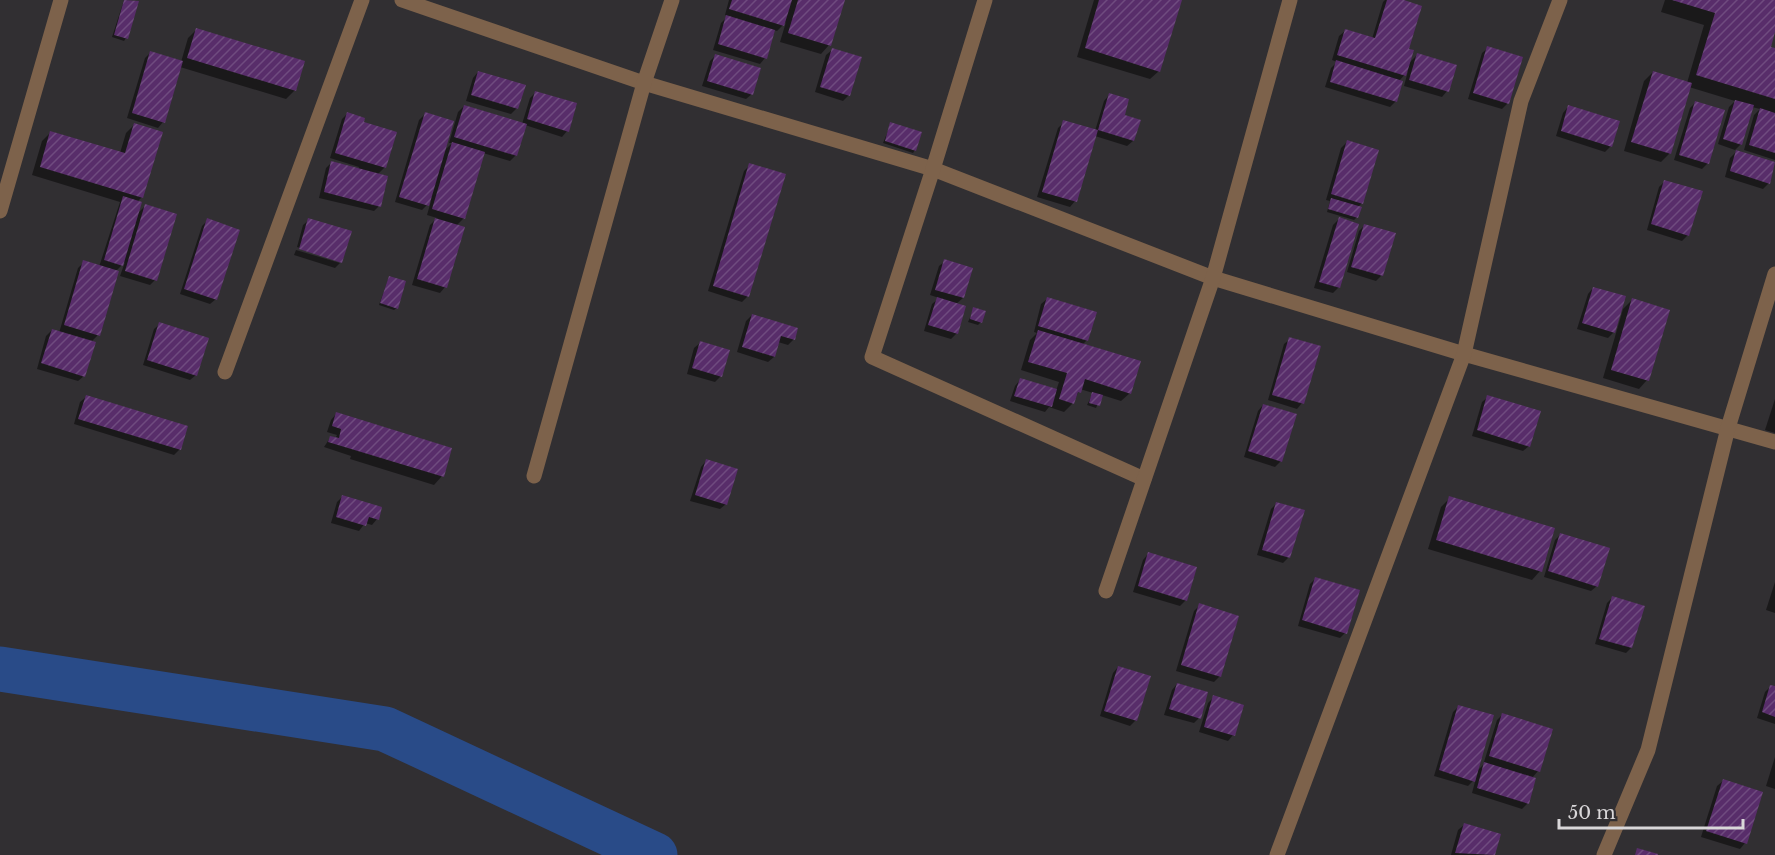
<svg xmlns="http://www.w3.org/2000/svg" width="1775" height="855" font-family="'Libre Baskerville',serif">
<defs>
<pattern id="building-hatch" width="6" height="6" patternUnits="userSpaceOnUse" patternTransform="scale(1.5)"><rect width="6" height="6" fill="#582d6a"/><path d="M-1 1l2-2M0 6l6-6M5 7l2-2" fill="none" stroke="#6f4b7f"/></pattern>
</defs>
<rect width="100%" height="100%" fill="#312f32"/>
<!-- shadow -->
<g fill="#0007">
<path d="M124,0L137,2L126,38L124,41L112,37Z"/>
<path d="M729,0H843L829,45L821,54L780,42L786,22L777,31L774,30L765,58L760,64L713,50L721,23L728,16L725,15Z"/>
<path d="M1094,0H1176L1159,71L1150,79L1077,57Z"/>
<path d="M1385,0H1399L1408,64L1417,55L1447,91L1442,97L1404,86L1408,71L1399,81L1396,101L1390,107L1325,87L1331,68L1337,62L1332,60L1339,36L1345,31L1372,39L1383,2Z"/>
<path d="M1665,0H1775V26L1769,48L1775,50V160L1744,150L1754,115L1760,109L1752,107L1741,144L1735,150L1718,144L1729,107L1735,101L1689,87L1669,154L1661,162L1624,151L1644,81L1653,72L1687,83L1704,25L1661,12Z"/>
<path d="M197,29L295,90L286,99L180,67L163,122L158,128L127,118L145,58L151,52L181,62L188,38Z"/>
<path d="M1488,48L1507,104L1502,109L1468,99L1482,53Z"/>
<path d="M832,50L849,95L843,101L815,92L826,55Z"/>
<path d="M716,55L752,94L746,99L702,86L710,61Z"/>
<path d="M478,72L517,108L511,114L466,101L473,78Z"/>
<path d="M536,92L567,131L562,137L525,125L516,155L510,161L483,153L464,218L456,226L445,287L440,293L412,285L430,225L437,218L427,215L431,201L422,210L395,202L419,120L425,114L443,152L452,143H449L458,112L464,106L522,124L530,98Z"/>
<path d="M1109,95L1123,115L1133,141L1127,146L1095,136L1075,201L1070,207L1037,197L1058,128L1064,122L1095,131L1104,101Z"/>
<path d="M1695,103L1708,163L1702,169L1674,160L1690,108Z"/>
<path d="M1568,107L1611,146L1605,152L1556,136L1563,113Z"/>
<path d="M347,114L363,123L385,167L378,174L379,206L374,211L319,198L326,168L331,163L358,170L359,167L330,158L342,119Z"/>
<path d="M891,124L915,150L913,153L883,143Z"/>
<path d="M134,125L142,197L137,202V214L146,205L155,280L150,285L120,276L125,262L115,272L98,335L91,342L84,376L78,381L37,369L46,336L52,330L59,333L78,268L84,262L99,267L120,202L32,175L42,141L51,132L120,153L126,133Z"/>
<path d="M1347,142L1362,203L1357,208V217L1354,220L1327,212L1330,201L1326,200L1341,148Z"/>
<path d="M1736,152L1769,183L1763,189L1725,177L1730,158Z"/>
<path d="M750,165L748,296L742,302L708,291L744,171Z"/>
<path d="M1665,181L1688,235L1682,241L1647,230L1659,187Z"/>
<path d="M1339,219V287L1333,293L1314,288L1333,225Z"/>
<path d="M208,220L216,299L210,304L180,294L202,226Z"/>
<path d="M309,220L341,262L340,263V260L297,247L303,225Z"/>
<path d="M1365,225L1382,275L1376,281L1347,272L1359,231Z"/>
<path d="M296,250L340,263L335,268L294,255Z"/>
<path d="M945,261L963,298L956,304L964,307L956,334L951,339L924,331L932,304L939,298L930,295L939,266Z"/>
<path d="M389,277L397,308L394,310L379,305Z"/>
<path d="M1593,288L1624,298L1613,333L1608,338L1577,329L1588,294Z"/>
<path d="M1047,299L1087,340L1082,345L1130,393L1121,401L1102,395L1096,408L1087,405L1093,393L1080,389L1073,403L1064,412L1049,407L1045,412L1010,401L1015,386L1020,380L1056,391L1059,382L1021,370L1030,340L1037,333L1034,332L1041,304Z"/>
<path d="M1632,300L1647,380L1639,389L1603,378L1623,309Z"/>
<path d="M974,309L981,322L978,325L968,322Z"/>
<path d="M752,315L794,339L788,345L778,342L774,357L768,362L737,352L746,321Z"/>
<path d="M160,324L196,375L190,380L143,365L154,329Z"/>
<path d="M1290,339L1302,403L1297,409L1268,400L1284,344Z"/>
<path d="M700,343L728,351L720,377L715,382L687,374L694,348Z"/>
<path d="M86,397L180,449L174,455L74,424L80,402Z"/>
<path d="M1488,397L1529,446L1523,451L1472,436L1482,402Z"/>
<path d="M1775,399V433L1765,430Z"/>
<path d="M1263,405L1281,461L1275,467L1244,457L1258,411Z"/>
<path d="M336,414L442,476L434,485L350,459L351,456L324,447L330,438L335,439L337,435L327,432L331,420Z"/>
<path d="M706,461L726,504L720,509L690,501L701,467Z"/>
<path d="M343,496L377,519L372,525L365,523L359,531L331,523L337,502Z"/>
<path d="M1450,498L1540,571L1532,580L1428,549L1441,507Z"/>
<path d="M1277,503L1289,557L1283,563L1257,555L1271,509Z"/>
<path d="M1560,535L1597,586L1591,591L1544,577L1555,540Z"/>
<path d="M1148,554L1186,600L1180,606L1133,592L1143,560Z"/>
<path d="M1316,578L1345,633L1340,638L1298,626L1310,584Z"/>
<path d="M1775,582V613L1766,610Z"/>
<path d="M1613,597L1631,648L1626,653L1595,644L1607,603Z"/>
<path d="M1200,605L1220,676L1214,682L1176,671L1194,611Z"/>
<path d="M1118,667L1136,720L1130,726L1100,716L1113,673Z"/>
<path d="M1177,684L1199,718L1194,723L1164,715L1172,690Z"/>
<path d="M1771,686L1775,688V724L1757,718L1765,692Z"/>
<path d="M1214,697L1233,735L1228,741L1199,732L1208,703Z"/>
<path d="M1459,706L1476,772L1486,762H1484L1497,720L1502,715L1538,771L1532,778L1528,803L1522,809L1472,793L1476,778L1468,786L1434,776L1453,712Z"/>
<path d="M1775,757V789L1766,786Z"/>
<path d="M1723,781L1745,843L1740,849L1701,837L1717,786Z"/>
<path d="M1464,825L1500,835L1494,855H1451L1458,830Z"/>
</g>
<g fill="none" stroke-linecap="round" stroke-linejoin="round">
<!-- river -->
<path stroke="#294b88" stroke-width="45" d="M0,669L385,729L655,855"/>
</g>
<!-- building -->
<g fill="url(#building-hatch)">
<path d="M124,0L139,1L128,39L114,35Z"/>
<path d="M732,0H792L784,26L729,9Z"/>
<path d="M798,0H845L831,46L788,33Z"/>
<path d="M1099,0H1182L1160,72L1085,48Z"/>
<path d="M1387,0H1404L1422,6L1409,49L1414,50L1406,76L1337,55L1345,29L1375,38Z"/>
<path d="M1672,0H1775V32L1771,47L1775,48V99L1696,75L1715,13Z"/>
<path d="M726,15L775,30L767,59L718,44Z"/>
<path d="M196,28L305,61L296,91L187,58Z"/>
<path d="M1487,46L1523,57L1509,104L1473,93Z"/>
<path d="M832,48L862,57L850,96L820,87Z"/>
<path d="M150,51L183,61L165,123L132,113Z"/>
<path d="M1417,53L1457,65L1449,92L1409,80Z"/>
<path d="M715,54L761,68L753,95L707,81Z"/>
<path d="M1336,60L1403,81L1397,102L1330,82Z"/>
<path d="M478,71L526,85L518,109L471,95Z"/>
<path d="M1653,71L1692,83L1671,154L1631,142Z"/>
<path d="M535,91L577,103L569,132L527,119Z"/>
<path d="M1109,93L1129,99L1125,115L1141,120L1134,141L1098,130L1077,202L1042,192L1063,120L1098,130Z"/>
<path d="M1735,100L1754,105L1742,145L1723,139Z"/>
<path d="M1695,101L1725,110L1709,164L1679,155Z"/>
<path d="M464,105L527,124L517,156L454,137Z"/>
<path d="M1568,105L1620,121L1612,147L1561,131Z"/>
<path d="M1760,108L1775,113V153L1749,145Z"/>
<path d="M347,112L365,118L364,122L397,132L386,168L335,153Z"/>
<path d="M425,112L454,121L429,206L399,197Z"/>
<path d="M890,122L922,132L916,151L885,141Z"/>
<path d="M134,123L163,132L143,198L40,167L50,131L125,153Z"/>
<path d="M1347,140L1379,150L1363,204L1331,194Z"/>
<path d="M452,142L485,152L465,219L432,209Z"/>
<path d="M1736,150L1775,162L1770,184L1730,171Z"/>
<path d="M331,161L388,176L381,207L324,192Z"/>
<path d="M749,163L786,174L749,297L713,286Z"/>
<path d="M1664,180L1703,191L1689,236L1651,224Z"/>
<path d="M123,196L142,202L123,266L104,260Z"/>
<path d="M1331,198L1362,207L1358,218L1328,209Z"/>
<path d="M145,204L177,214L157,281L125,271Z"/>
<path d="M1339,217L1359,224L1340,288L1319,282Z"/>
<path d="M207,218L240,230L217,300L184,289Z"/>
<path d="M308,218L352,231L342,263L299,249Z"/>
<path d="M435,218L465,227L447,288L417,279Z"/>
<path d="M1364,224L1396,233L1383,276L1351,267Z"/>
<path d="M944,259L973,268L964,298L935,290Z"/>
<path d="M83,260L119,271L100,336L64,325Z"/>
<path d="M389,276L406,281L398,309L380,303Z"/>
<path d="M1593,287L1626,296L1615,333L1582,323Z"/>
<path d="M937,297L966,306L958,334L928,325Z"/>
<path d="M1047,297L1097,312L1088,341L1038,326Z"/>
<path d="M1632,298L1670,310L1649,381L1611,370Z"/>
<path d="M973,307L986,311L982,323L970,319Z"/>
<path d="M752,314L798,328L795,340L781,336L775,357L742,347Z"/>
<path d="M159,322L209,338L197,376L147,360Z"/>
<path d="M52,329L96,342L85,377L41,363Z"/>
<path d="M1038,330L1141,361L1131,394L1085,379L1081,393L1078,392L1074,404L1059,399L1067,373L1028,362Z"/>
<path d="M1289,337L1321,346L1304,404L1272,395Z"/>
<path d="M700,341L730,350L722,377L692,368Z"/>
<path d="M1020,378L1057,389L1052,407L1014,396Z"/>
<path d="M1092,392L1103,395L1100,406L1089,403Z"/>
<path d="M86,395L188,426L181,450L78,419Z"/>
<path d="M1487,395L1541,411L1530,447L1477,430Z"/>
<path d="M1263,404L1297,414L1282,462L1248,451Z"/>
<path d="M336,412L452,448L444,477L328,442L330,436L339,438L341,429L332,426Z"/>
<path d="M706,459L738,469L727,505L695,495Z"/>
<path d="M342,495L382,507L379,520L369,517L366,526L336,517Z"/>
<path d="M1449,496L1555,528L1542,572L1436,540Z"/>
<path d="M1276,502L1305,510L1290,558L1262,550Z"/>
<path d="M1560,533L1610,548L1598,587L1548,571Z"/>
<path d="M1148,552L1197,567L1187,601L1138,586Z"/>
<path d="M1315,577L1360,590L1347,634L1302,620Z"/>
<path d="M1612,596L1645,606L1632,648L1599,639Z"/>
<path d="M1199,603L1239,616L1221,677L1181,665Z"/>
<path d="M1118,666L1151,676L1137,721L1104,711Z"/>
<path d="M1177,683L1208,692L1201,719L1169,709Z"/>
<path d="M1770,685L1775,686V717L1762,712Z"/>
<path d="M1213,695L1244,705L1235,736L1204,727Z"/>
<path d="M1458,705L1494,715L1475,782L1439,770Z"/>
<path d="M1502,713L1553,729L1540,772L1489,756Z"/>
<path d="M1484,762L1536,778L1529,804L1477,788Z"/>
<path d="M1723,779L1763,792L1747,844L1706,831Z"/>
<path d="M1464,823L1501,834L1495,855L1455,853Z"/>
<path d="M1637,848L1658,854V855H1635Z"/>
</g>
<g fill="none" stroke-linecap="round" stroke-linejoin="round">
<!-- minor -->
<g stroke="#7d624b" stroke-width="15">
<path d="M402,0L644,83L933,169L1213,278L1464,354L1775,442"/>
<path d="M985,0L933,169L872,357L1144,479"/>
<path d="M0,211L61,0"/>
<path d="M225,372L362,0"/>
<path d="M534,476L644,83L672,0"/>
<path d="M1106,591L1213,278L1290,0"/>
<path d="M1277,855L1464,354L1521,101L1560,0"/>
<path d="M1604,855L1648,750L1728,428L1775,274"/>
</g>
</g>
<!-- scale -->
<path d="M1559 819v9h184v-9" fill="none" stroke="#d9d7d9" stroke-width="3"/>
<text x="1568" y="819" font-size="18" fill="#d9d7d9" stroke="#312f32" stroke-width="4.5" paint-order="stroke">50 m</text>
</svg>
